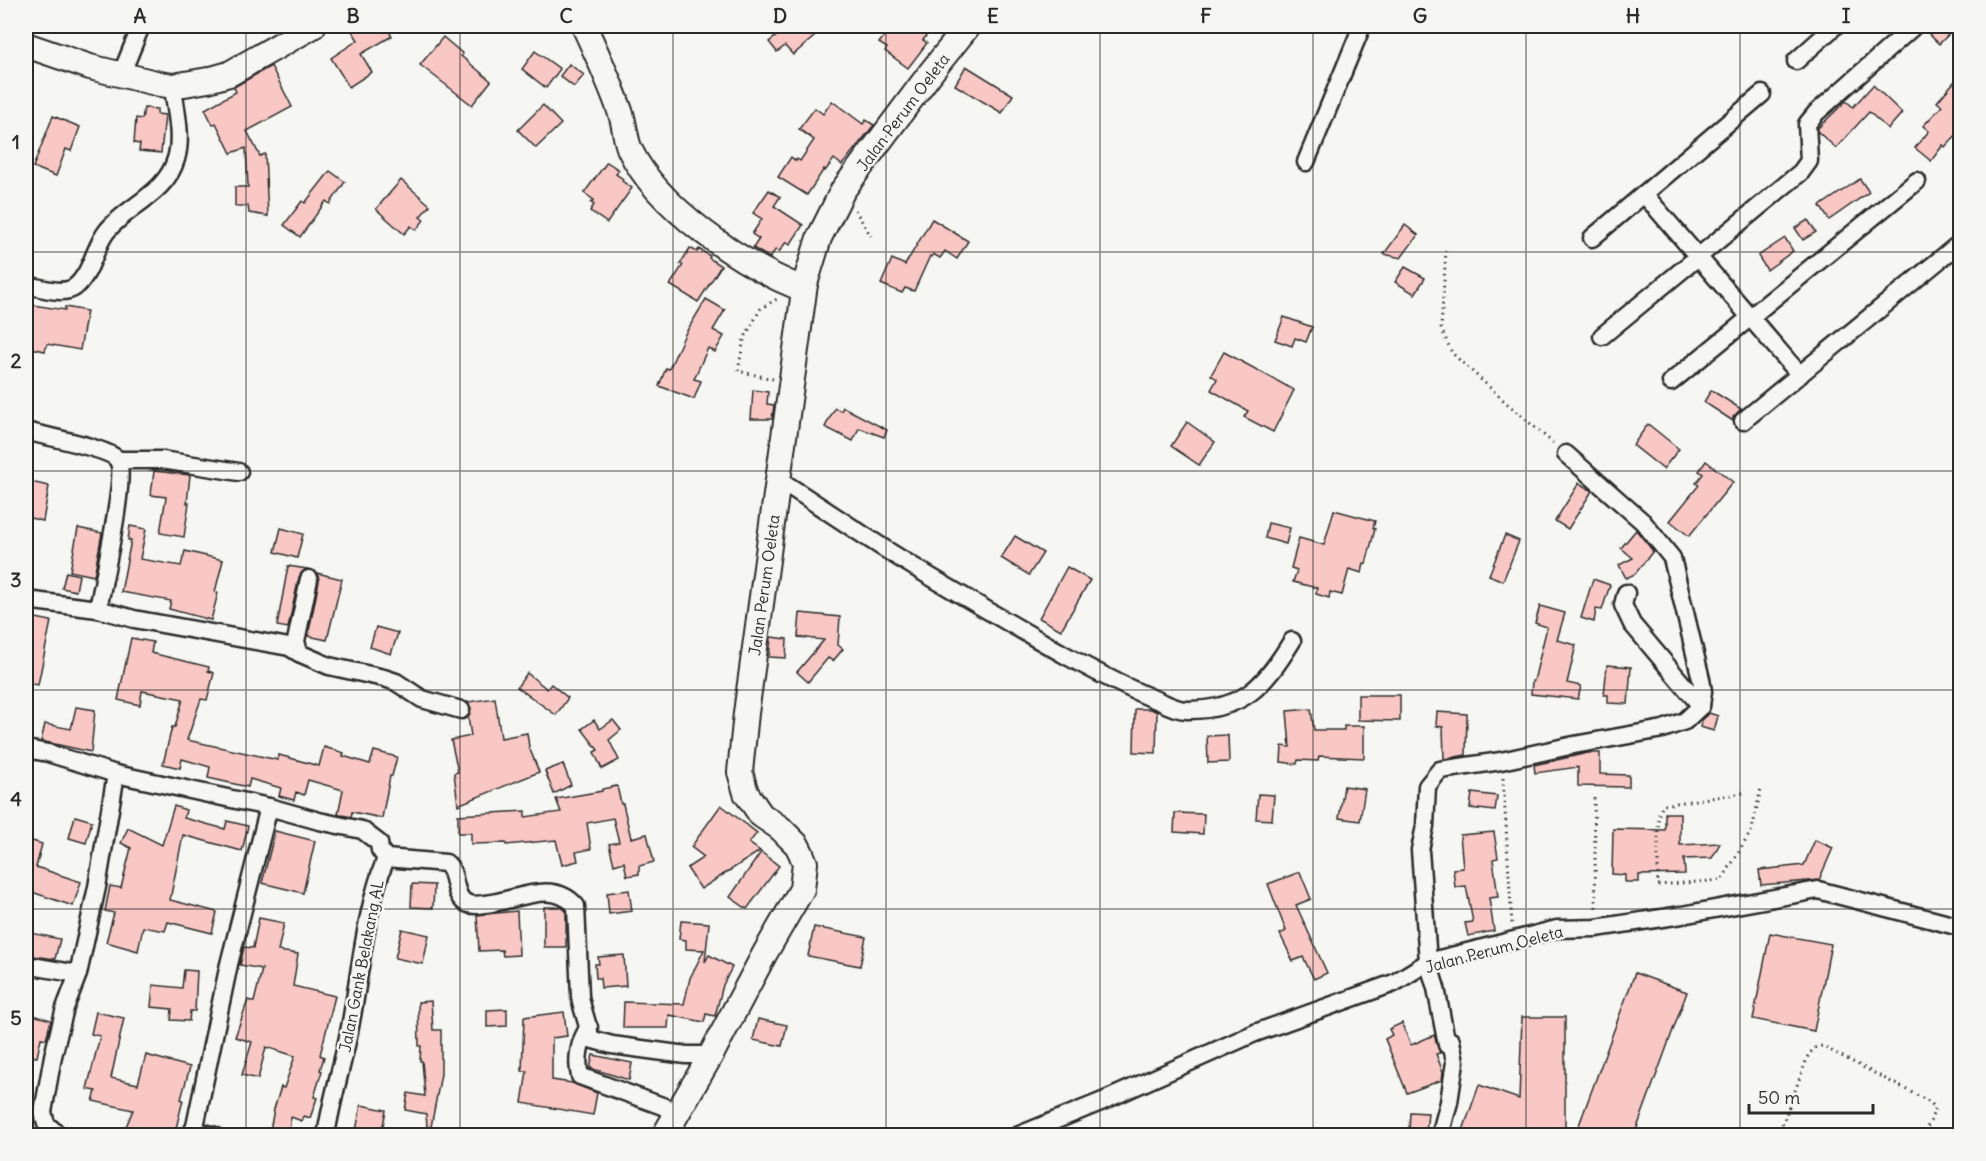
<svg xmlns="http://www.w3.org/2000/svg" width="1986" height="1161" font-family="Delius,sans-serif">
<rect width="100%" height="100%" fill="#f6f6f2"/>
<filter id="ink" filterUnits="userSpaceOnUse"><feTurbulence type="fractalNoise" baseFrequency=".0167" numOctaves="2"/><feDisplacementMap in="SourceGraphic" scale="12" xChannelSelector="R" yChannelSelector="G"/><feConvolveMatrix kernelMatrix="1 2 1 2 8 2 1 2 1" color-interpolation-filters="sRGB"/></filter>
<g filter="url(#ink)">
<!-- building -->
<g fill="#f9c8c5" stroke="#2b2b2b" stroke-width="1.5">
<path d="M349,26H385L392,36L361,54L372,72L349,87L331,58L358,40Z"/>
<path d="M769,26H808L806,27L814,37L793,55L785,46L777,52L769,42L778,35Z"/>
<path d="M892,26H933L923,40L927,43L908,68L885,51L887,48L879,43Z"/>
<path d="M1924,26H1957L1939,44L1924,29Z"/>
<path d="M443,37L463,54L461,56L491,81L472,105L420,65Z"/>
<path d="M535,51L560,69L546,88L522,69Z"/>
<path d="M569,64L584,75L574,87L560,76Z"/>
<path d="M271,66L292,107L247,131L260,156L265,154L268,216L249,213L248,206H235V187H248L246,148L231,153L216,123L213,125L205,109L236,92L234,87Z"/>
<path d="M966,66L1013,95L1002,113L955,85Z"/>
<path d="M1960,75V131L1945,147L1943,145L1931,161L1915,148L1929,131L1923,126L1942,106L1937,102Z"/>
<path d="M1873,85L1902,113L1888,129L1869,112L1836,148L1818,132V128L1846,101L1853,107Z"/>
<path d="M832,101L863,124L866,120L874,125L842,165L834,159L825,171L824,169L807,195L778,177L791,157L796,161L797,159L800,161L814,140L799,129L815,108L823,114Z"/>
<path d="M543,105L561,124L536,148L518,130Z"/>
<path d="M144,108L157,109V114L165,115L161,153L139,151L140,144L134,143L136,118L142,119Z"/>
<path d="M53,116L80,127L71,151L66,149L56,176L33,167Z"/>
<path d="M607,162L619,170L616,174L623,179L622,181L632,188L607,223L590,211L594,205L591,203L594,200L584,193Z"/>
<path d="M330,171L345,182L330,204L326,201L300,237L284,225L302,201L305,203Z"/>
<path d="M1860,179L1869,192L1829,220L1820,206Z"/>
<path d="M401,180L430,205L420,217L424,220L416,230L411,226L404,234L376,209Z"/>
<path d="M769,190L780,197L774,206L803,225L790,245L786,242L779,252L776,249L770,258L753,248L759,239L752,234L762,219L753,213Z"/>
<path d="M932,219L968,241L957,259L945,251L940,258L933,254L932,257L930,256L914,291L905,288L902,293L881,284L892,259L905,265Z"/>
<path d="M1808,220L1816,232L1803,240L1795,228Z"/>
<path d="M1405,225L1418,235L1401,258L1384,254Z"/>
<path d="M1785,238L1793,251L1767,270L1758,256Z"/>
<path d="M690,248L697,252L699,249L710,256L709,258L721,266L698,302L670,285L683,265L680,264Z"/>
<path d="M1405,267L1425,278L1415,294L1395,282Z"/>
<path d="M706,299L725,310L713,330L724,336L715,352L708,348L694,379L701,381L694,399L659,386L666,368L669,369L685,334Z"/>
<path d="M26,304L65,310V307L87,311L80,350L47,344L45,351L26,347Z"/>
<path d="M1284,317L1312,327L1306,342L1295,338L1292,346L1275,340Z"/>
<path d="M1224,352L1294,390L1273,432L1244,417L1248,411L1211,390L1217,379L1211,375Z"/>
<path d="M753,390L768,392L767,404L774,405L772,419H751Z"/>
<path d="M1711,390L1741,409L1733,417V421L1704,402Z"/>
<path d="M843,407L887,430L884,437L859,428L853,441L825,427L835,408L841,411Z"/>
<path d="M1187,422L1215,442L1199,465L1171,446Z"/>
<path d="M1648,424L1679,449L1663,469L1633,445Z"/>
<path d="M1706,461L1733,482L1689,536L1670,521L1699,485L1696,483L1703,474L1699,471Z"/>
<path d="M154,471L190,475L187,503H189L184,537L160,533L166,497L151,495Z"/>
<path d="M26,481L49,486L43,521L26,517Z"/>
<path d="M1579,483L1592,491L1568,529L1555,521Z"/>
<path d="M1334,510L1375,521L1373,528L1375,529L1366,564L1364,563L1362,573L1349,569L1342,595L1330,592L1329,598L1316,594L1317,588L1293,582L1297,570L1291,568L1299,538L1324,545Z"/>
<path d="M1268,523L1290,528L1286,544L1265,538Z"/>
<path d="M130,526L146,529L140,559L181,566L185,551L223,560L215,592L218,593L211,620L169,609L171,601L121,592L131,540H128Z"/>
<path d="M78,528L102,533L94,576L70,571Z"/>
<path d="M281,528L303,534L297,558L275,552Z"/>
<path d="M1636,530L1653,551L1635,574L1626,578L1619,565L1633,558L1621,548Z"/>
<path d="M1505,535L1519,541L1503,581L1489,575Z"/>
<path d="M1015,536L1043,553L1029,575L1001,558Z"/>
<path d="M288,566L307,569L302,572L299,577L288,628L277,626Z"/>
<path d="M1067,567L1090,580L1061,630L1039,618Z"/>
<path d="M66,572L79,575L76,591L62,588Z"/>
<path d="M317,573L342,579L327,640L308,636L319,581Z"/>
<path d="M1593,579L1610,585L1602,610L1596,609L1594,622L1581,618Z"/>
<path d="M1540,606L1565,613L1557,640L1576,645L1567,683L1581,686L1578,699L1531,694L1532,681H1534L1547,627L1535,623Z"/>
<path d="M800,613L840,617L838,645L843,649L833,661L828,658L808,682L797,672L824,640L798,637Z"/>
<path d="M26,616L51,621L38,685L26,683Z"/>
<path d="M376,627L398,633L391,654L370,647Z"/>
<path d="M771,637L787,639L786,658L769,657Z"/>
<path d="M131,638L153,642L151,653L209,667L208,671L214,673L207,700L201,699L187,740L278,760L279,755L319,766L324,747L344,753L343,756L370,764L374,751L397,757L392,776H390L382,818L352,812L351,817L338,814L343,790L308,780L304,795L296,792L294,800L279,796L281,788L250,779L248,787L208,778L210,767L182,759L180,768L163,764L172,727H175L183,699L142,691L140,705L118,700Z"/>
<path d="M1607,665L1631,667L1628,704L1608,703V695H1604Z"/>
<path d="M527,673L547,689L551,684L568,698L556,715L517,687Z"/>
<path d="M1358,695H1400V721L1358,720Z"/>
<path d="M495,698L501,738L527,733L529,747L539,772L458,805L454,773L458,772L451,740L471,736L468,717L471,708L468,702Z"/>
<path d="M76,707L95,710L91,752L41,741L45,724L71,729Z"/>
<path d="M1135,709H1151L1157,712L1156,753L1134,752Z"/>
<path d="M1311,709L1314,730H1344V726H1364V758L1319,756L1318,761L1298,760L1297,764L1281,762L1282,746L1290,747L1287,711Z"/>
<path d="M1437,712L1467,714L1466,755L1444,759L1443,727L1436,726Z"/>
<path d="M1709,713L1718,716L1714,731L1700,727L1702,720Z"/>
<path d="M594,720L600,729L613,720L621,730L609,740L619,760L602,769L594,752L598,750L582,729Z"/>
<path d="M1228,735L1229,762L1208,763L1207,736Z"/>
<path d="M1588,753H1600V774L1629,775V787L1578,786V767L1535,773L1534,765Z"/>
<path d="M563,764L571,785L554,794L545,771Z"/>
<path d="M617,786L621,804H623L631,838L647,834L654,862L639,866V874L627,876L624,862L614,865L609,844L619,842L613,818L587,823L591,849L576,852L578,861L562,865L556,840L506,845V843L471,844V833H458V815L525,811V817L561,812L556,799L602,791V789Z"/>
<path d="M1344,786L1365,789L1360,821L1339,818Z"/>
<path d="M1472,793L1497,796L1495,811L1470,808Z"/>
<path d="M1258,794L1274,795L1272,820L1256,819Z"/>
<path d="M721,805L757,833L749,843L760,851L701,889L687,868L704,857L691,847Z"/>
<path d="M174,806L186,810L184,818L225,829L227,821L248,826L242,851L183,835L170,900L217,912L212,933L168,922L165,931L143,927L138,951L106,942L114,913L105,911L110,886L121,888L131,848L121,843L128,828L162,845Z"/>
<path d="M1175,813L1204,814L1203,834L1174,832Z"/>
<path d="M1665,813H1680V845L1720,843L1712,858L1684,859L1685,874L1639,875V882H1625V875L1612,874L1613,829L1665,830Z"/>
<path d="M75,816L92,821L86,843L69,838Z"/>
<path d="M275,831L315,841L303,893L262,883Z"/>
<path d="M1494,832L1498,858L1493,859L1498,897L1489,898L1494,931L1468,936L1465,923L1473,922L1466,886L1455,887L1453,869L1463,868L1460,835Z"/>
<path d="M29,840L42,844L36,867L81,882L73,906L26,890V852Z"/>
<path d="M1815,840L1833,848L1819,880L1761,885L1759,870L1804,865Z"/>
<path d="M761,852L779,866L747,909L730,897Z"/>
<path d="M1300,872L1311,899L1296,905L1327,973L1314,979L1303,957L1293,961L1280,934L1286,931L1268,884Z"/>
<path d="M412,884L434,885L433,908L411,907Z"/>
<path d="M629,890L632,911L609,914L607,893Z"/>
<path d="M544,907H561L566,911V947H544Z"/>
<path d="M517,911L519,955L503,956L502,950L479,951L477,915Z"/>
<path d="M259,918L284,923L278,951L298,954L293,986L335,996L320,1055L324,1057L320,1070L322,1071L314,1097L317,1098L310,1118L304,1116L302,1121L291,1117L288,1136H269L274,1109L281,1087L284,1088L295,1056L266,1047L258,1079L242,1075L252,1042L235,1037L248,1000L254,1002L262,969L240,965L244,947L253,948Z"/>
<path d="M681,921L709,923L705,962L709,955L732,967L723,985L715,1016L706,1014L704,1022L669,1015L668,1028H623L624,1002L684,1004L690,978L704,950L686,949V940L679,939Z"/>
<path d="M814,927L866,937L860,966L808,956Z"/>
<path d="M402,929L429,935L423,964L395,958Z"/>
<path d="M26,932L60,939L55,959L26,955Z"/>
<path d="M1770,933L1831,944L1814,1031L1753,1019Z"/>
<path d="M624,955L626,986L601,988L600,978H596L595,964H599L598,957Z"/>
<path d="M184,970L197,971L195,1011H190L189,1021L171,1020L172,1009L151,1007L153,985L182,988Z"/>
<path d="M1635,973L1687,992L1634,1136H1575Z"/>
<path d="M431,1001L433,1030H441V1074L431,1127H427L426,1114L405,1110L408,1093L425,1096L422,1061H420L421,1046H419L418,1002Z"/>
<path d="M507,1009V1026L487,1027V1010Z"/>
<path d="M96,1012L124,1018L111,1078L138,1084L146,1055L190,1067L181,1099L183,1100L174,1136H122L133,1110L93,1101L96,1091L87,1089L100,1036L91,1034Z"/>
<path d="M564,1012L567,1036L552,1038V1080L572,1083L597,1093L593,1115L522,1103L527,1071H522L524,1017Z"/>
<path d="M26,1013L51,1020L46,1039L41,1038L37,1057L26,1056Z"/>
<path d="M1522,1017H1565V1136H1461L1479,1085L1519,1099Z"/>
<path d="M758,1019L787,1025L782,1046L753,1040Z"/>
<path d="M1402,1023L1411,1045L1434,1035L1440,1053L1436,1054L1443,1072L1442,1080L1407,1093L1385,1039L1392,1035L1389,1029Z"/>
<path d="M593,1055L632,1063L629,1080L590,1068Z"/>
<path d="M361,1105L386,1110L381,1136H355Z"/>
<path d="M1410,1112L1428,1113L1426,1133L1409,1131Z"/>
</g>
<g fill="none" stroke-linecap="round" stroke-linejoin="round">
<defs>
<g id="street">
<path d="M1796,61L1835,26"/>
<path d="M121,75L141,26"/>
<path d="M1306,162L1362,26"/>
<path d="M1644,194L1800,375"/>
<path d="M1592,238L1762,94"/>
<path d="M26,285C39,287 63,296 75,287C92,273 94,247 107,231C128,205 166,194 176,159C183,136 175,109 173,86"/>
<path d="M1602,336L1801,172L1809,161L1807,124L1816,113L1914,26"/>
<path d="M1671,382L1917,181"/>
<path d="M1743,421L1960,243"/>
<path d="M26,431C43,436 108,448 117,459C128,473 102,587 98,609"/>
<path d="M1566,454L1643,522L1672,558L1701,679L1703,691L1701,706L1632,624L1623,605L1626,593"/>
<path d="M118,460H162L239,472"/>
<path d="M778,479C814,502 849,526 885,549C944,586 1004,620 1065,655C1096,672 1126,688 1159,701C1168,705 1179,711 1189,710C1244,710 1265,685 1292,641"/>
<path d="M309,579L296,641L299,653L329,666L384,678L396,682L422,699L461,710"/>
<path d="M26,600L98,609L134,619L289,647L299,653"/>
<path d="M26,749L48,753L116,774L269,807L229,964L193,1136"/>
<path d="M269,807L319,821L362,830L379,843L380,850L386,858C364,914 361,973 349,1032C342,1067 331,1101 326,1136"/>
<path d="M386,858L446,863C458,873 452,895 466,903C472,906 478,905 484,904C514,902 552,878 576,906L580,996C582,1011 589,1024 590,1039L612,1045L686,1055H711"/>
<path d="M26,965L78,974"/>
<path d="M589,1027C579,1041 576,1060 580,1076L665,1107L676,1113"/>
<path d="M193,1130L215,1136"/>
<path d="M60,1136L46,1124L43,1112L53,1056L65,1008L78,974L97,887L116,774"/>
<path d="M1017,1136L1103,1101L1255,1033L1394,983L1428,962L1557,929L1596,928L1682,915L1818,890L1960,927"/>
<path d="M1440,1136L1449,1102L1455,1062L1451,1041L1447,1045L1436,988L1428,962L1420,850L1425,826L1427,786L1440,770L1501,761L1574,745L1663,729L1685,721L1701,706"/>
</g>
<g id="secondary">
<path d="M584,26C597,54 611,84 621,114C625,126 625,139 630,150C657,207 741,264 798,287L805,284"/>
<path d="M26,45L90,67L160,84L173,86L208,80L229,74L313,26"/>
<path d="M664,1136L711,1055L765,953L802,889L805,863L801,853L797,845L780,828L761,815L746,793L740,772L746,713L805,284L819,238L843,190L932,71L968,26"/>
</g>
</defs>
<!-- street casing -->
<use href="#street" stroke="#2b2b2b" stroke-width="21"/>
<!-- secondary casing -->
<use href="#secondary" stroke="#2b2b2b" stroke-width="28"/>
<!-- path -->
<g stroke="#2b2b2b" stroke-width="3" stroke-dasharray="1.5 4.5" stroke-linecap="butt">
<path d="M855,210L871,236"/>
<path d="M1446,250L1441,328L1452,353L1511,407L1553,443"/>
<path d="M773,379L738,371L744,339L761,308L777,299"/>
<path d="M1503,778L1512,924"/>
<path d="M1743,793L1663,805L1658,816V885L1722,880L1752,830L1761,788"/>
<path d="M1594,798L1596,911"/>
<path d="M1778,1136L1808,1056L1814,1048L1822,1046L1930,1102L1935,1108L1931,1120L1922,1136"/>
</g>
<!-- street -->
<use href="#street" stroke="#f6f6f2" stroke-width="16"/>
<!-- secondary -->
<use href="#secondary" stroke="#f6f6f2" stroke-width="24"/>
</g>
</g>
<!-- grid -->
<path fill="none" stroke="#2b2b2b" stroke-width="1.5" stroke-opacity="0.55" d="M246,26V1136M460,26V1136M673,26V1136M886,26V1136M1100,26V1136M1313,26V1136M1526,26V1136M1740,26V1136M26,252H1960M26,471H1960M26,690H1960M26,909H1960"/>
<g text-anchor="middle" stroke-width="5" stroke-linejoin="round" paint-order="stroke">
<!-- street labels -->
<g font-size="16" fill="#2b2b2b" stroke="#f6f6f2">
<text transform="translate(903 112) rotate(-53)" y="6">Jalan Perum Oeleta</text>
<text transform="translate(764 585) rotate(-82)" y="6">Jalan Perum Oeleta</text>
<text transform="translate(1494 949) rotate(-15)" y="6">Jalan Perum Oeleta</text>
<text transform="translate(361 966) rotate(-79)" y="6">Jalan Gank Belakang AL</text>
</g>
</g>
<!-- margin -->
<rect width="1986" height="1161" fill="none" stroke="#f6f6f2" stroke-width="66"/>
<!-- scale -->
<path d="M1749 1104v9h124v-9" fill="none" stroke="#2b2b2b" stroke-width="3"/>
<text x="1758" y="1104" font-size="18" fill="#2b2b2b" stroke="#f6f6f2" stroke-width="4.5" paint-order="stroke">50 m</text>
<rect x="33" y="33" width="1920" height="1095" fill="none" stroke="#2b2b2b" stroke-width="2"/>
<g font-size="20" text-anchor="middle" font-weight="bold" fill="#2b2b2b">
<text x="140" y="23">A</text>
<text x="353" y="23">B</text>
<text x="566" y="23">C</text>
<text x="780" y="23">D</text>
<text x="993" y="23">E</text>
<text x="1206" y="23">F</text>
<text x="1420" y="23">G</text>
<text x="1633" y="23">H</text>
<text x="1846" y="23">I</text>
<text x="16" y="149">1</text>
<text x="16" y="368">2</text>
<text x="16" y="587">3</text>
<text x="16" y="806">4</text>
<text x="16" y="1025">5</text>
</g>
</svg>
